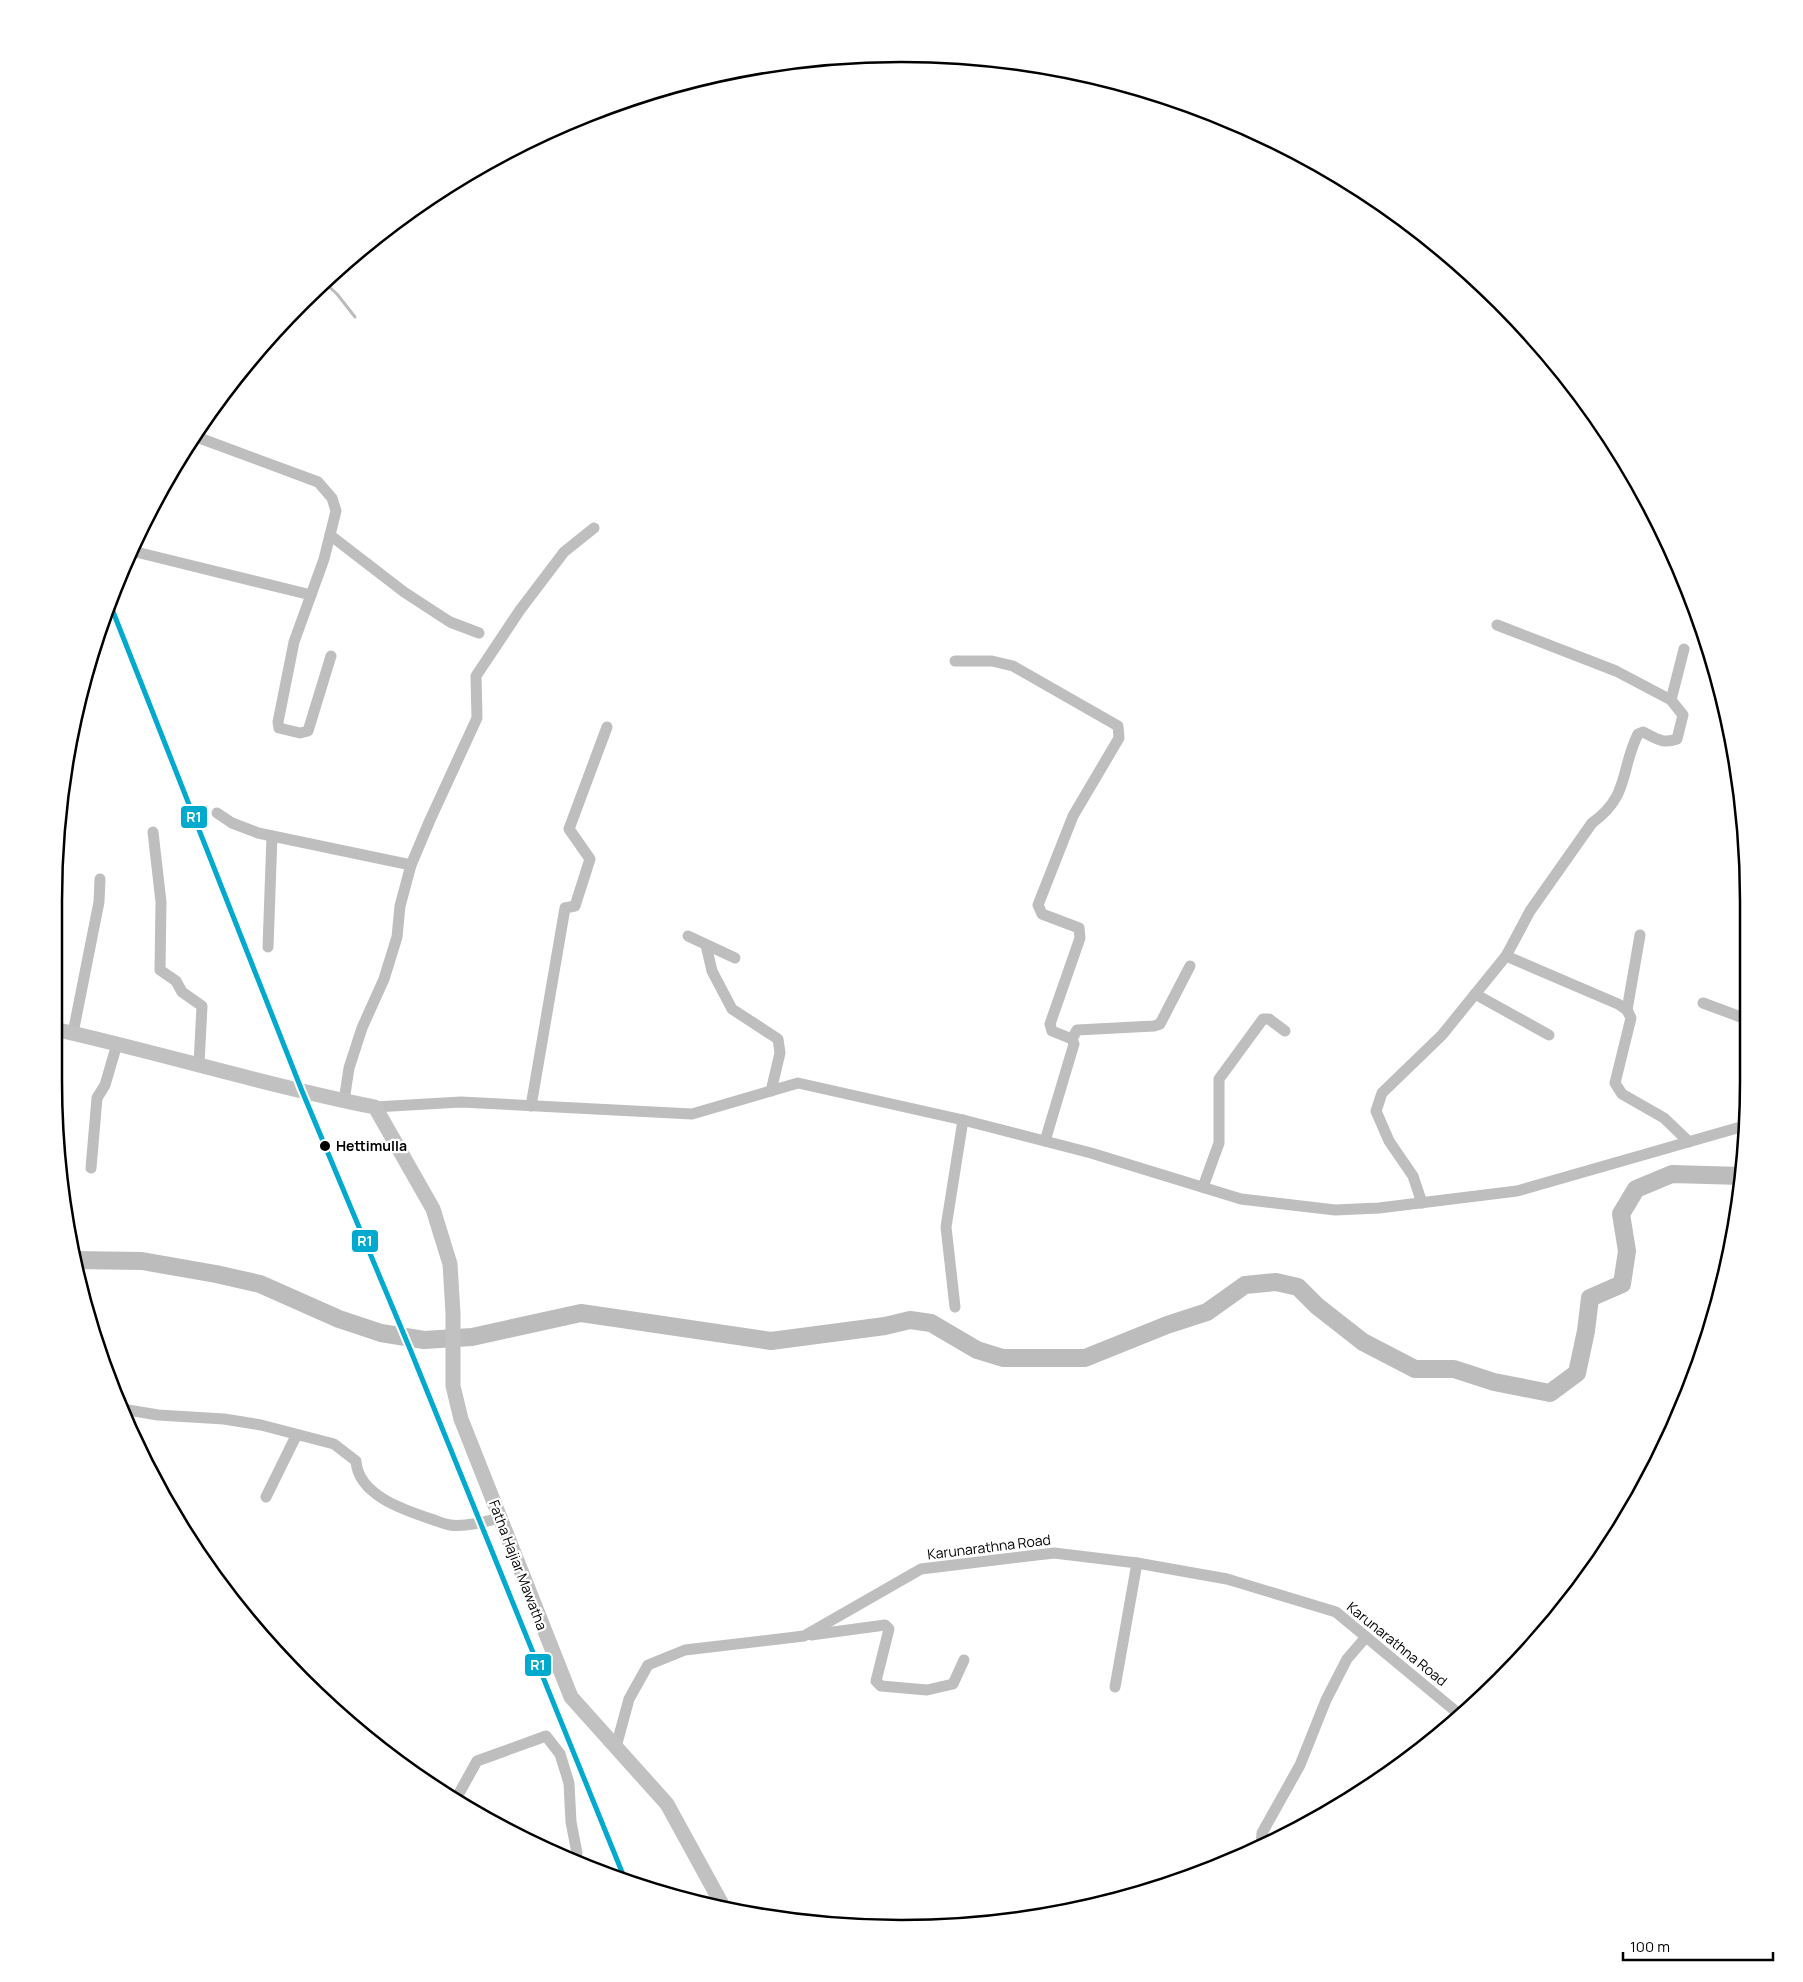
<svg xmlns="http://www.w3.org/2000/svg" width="1803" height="1982" font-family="Manrope,sans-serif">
<rect width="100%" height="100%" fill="#fff"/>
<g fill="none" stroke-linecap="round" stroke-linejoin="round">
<!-- stream -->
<path stroke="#bcbcbc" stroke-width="3" d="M325,283L337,294L355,317"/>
<!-- river -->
<path stroke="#bcbcbc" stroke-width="18" d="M74,1260L142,1261L216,1274L260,1284L339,1319L381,1333L424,1340L472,1337L581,1313L771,1341L885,1326L910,1320L931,1323L977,1350L1003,1358H1085L1167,1325L1207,1312L1245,1285L1276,1282L1298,1287L1317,1306L1363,1342L1415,1369H1454L1494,1382L1550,1393L1577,1373L1586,1331L1590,1298L1622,1284L1627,1251L1621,1214L1636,1189L1672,1174L1742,1176"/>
<!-- street -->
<g stroke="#bebebe" stroke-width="11">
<path d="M194,436L318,482L332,498L336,511L324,559L294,642L278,722L279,728L300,733L308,731L331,656"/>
<path d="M330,535L404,592L450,622L479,633"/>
<path d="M132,551L311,595"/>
<path d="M1497,625L1616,671L1671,700"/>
<path d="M1684,649L1671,700L1683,715L1677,739C1663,744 1657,739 1643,732L1638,734C1620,770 1630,796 1592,823L1530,911L1506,956L1618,1004L1627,1010L1631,1018L1615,1083L1622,1094L1664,1118L1689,1142"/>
<path d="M955,661H992L1013,666L1118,726L1119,738L1073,816L1038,905L1042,914L1079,928L1080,938L1050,1024L1052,1031L1072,1039L1074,1044L1045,1141"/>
<path d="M217,813L232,823L258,833L411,865"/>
<path d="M153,832L161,902L160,970L176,981L182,992L202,1006L199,1064"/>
<path d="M688,936L735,958"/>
<path d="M706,945L712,971L732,1009L778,1039L780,1053L771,1091"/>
<path d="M268,947L272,836"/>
<path d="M1475,994L1549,1035"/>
<path d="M1703,1003L1746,1019"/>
<path d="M1627,1010L1640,935"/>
<path d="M73,1033L99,902L100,879"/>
<path d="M1072,1039L1077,1030L1154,1026L1160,1024L1190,966"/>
<path d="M344,1101L349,1068L362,1028L384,979L397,937L400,906L411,865L430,820L477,718L476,676L520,610L564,552L594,528"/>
<path d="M531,1106L565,908L575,906L590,859L569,829L607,727"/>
<path d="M375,1107L461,1102L692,1114L798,1083L963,1120L1091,1153L1241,1199L1335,1210L1379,1208L1517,1191L1744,1126"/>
<path d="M91,1168L97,1098L105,1085L117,1044"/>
<path d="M1203,1187L1219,1143V1079L1263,1019H1269L1285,1031"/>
<path d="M1422,1203L1413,1176L1389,1141L1376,1111L1382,1093L1442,1035L1506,956"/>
<path d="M955,1307L946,1227L963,1120"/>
<path d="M122,1409L158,1415L224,1419L261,1425L334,1444L356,1461C358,1495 404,1510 431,1519C437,1521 443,1524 450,1525C465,1527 484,1522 499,1518"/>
<path d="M266,1497L296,1436"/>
<path d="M811,1635L885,1625L889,1629L876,1681L881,1686L927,1690L953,1684L964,1660"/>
<path d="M1115,1687L1137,1563"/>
<path d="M616,1747L629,1699L648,1665L685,1650L804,1636L921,1569L1054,1553L1137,1563L1227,1579L1336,1612L1459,1714"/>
<path d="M457,1797L477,1761L546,1736L560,1754L569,1783L571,1822L577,1853L576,1859"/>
<path d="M1261,1847L1262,1833L1300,1765L1326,1700L1347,1659L1366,1637"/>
</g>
<!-- secondary -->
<path stroke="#c1c1c1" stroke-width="15" d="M54,1029C162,1053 267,1086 375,1107L433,1209L450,1264L453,1313V1386L461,1419L571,1697L667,1804L724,1908"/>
<defs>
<path id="rail-1" d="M110,604L302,1091L410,1349L624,1877"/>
</defs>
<!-- rail-1 casing -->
<use href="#rail-1" stroke="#fff" stroke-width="9"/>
<!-- rail-1 -->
<use href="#rail-1" stroke="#00a9ce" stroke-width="5"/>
</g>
<!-- markers -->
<circle fill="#000" stroke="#fff" stroke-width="2" cx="325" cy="1146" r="6"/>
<g text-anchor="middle" stroke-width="4.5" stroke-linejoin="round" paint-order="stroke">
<!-- stop labels -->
<g font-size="14" font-weight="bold" fill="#000" stroke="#fff" text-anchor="start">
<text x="336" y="1151">Hettimulla</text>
</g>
<!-- street labels -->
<g font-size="14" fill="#000" stroke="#fff">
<text transform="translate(989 1547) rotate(-7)" y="5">Karunarathna Road</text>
<text transform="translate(518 1565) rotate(69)" y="5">Fatha Hajiar Mawatha</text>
<text transform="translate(1397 1644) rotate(39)" y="5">Karunarathna Road</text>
</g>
</g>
<!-- crop -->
<path d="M0 0H1803V1982H0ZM901 62H901A839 839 0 0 1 1740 901V1081A839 839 0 0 1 901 1920H901A839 839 0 0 1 62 1081V901A839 839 0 0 1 901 62Z" fill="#fff" fill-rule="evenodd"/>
<path fill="none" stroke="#000" stroke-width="2.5" d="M901 62H901A839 839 0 0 1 1740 901V1081A839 839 0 0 1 901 1920H901A839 839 0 0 1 62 1081V901A839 839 0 0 1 901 62Z"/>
<g stroke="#fff" stroke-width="2">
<rect x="180" y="805" width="28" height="24" rx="5" fill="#00a9ce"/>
<rect x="351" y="1229" width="28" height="24" rx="5" fill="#00a9ce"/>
<rect x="524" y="1653" width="28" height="24" rx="5" fill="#00a9ce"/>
</g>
<g font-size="14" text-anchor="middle" font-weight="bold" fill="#fff">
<text x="194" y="822">R1</text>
<text x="365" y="1246">R1</text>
<text x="538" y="1670">R1</text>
</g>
<!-- scale -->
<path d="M1623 1952v8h150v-8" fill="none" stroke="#000000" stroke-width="2.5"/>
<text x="1630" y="1952" font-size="15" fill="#000000" stroke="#ffffff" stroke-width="4" paint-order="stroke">100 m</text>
</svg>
